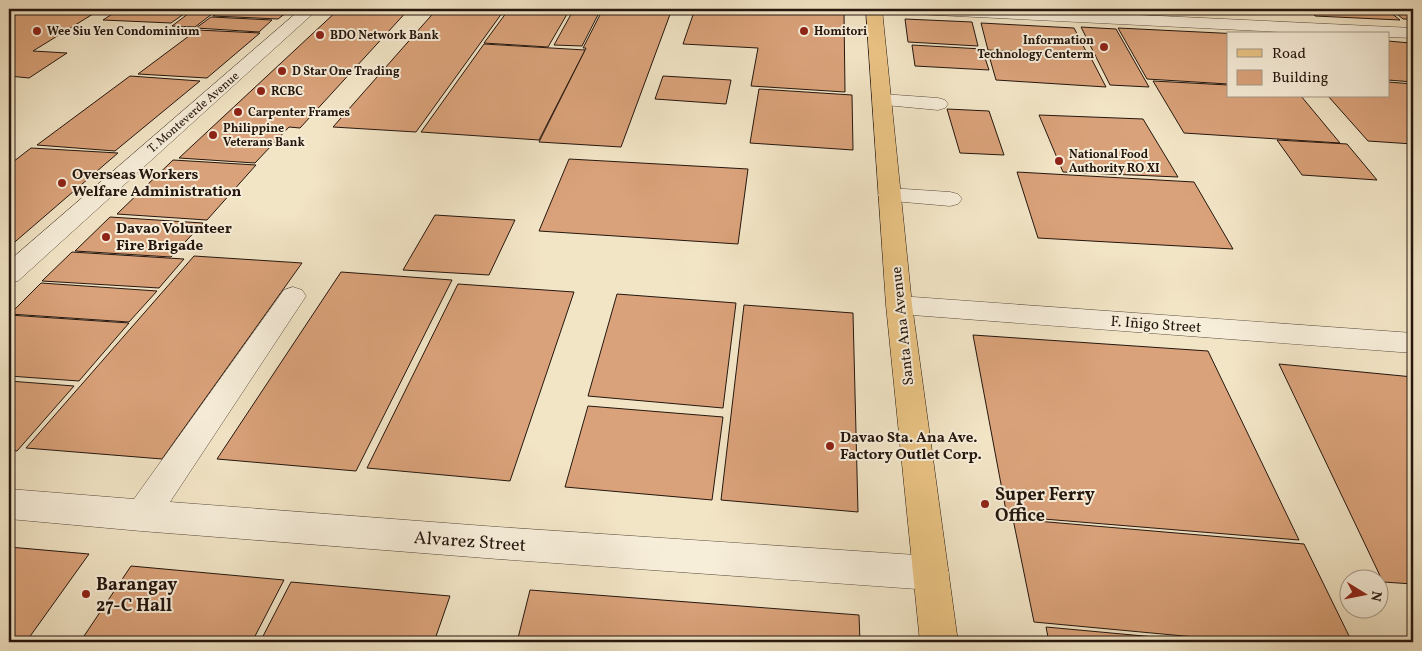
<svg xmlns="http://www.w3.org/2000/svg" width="1422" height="651" font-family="Vollkorn,serif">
<rect width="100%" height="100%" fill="#f2e5c6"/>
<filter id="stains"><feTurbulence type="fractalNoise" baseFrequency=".004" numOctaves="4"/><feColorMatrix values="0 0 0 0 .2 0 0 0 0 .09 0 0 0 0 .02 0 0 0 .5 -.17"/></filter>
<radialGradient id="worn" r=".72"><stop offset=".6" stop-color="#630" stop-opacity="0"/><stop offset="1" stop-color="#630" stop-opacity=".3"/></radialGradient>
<!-- building -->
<g fill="#daa27a" stroke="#24160e">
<path d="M9,9L45,11L49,9H101L33,51L67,53L29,78L9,76Z"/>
<path d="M120,9H191L171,23L103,20Z"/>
<path d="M193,9H221L216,13L189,11Z"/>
<path d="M222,9H291L278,19L213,16Z"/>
<path d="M339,9H409L300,128L289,127L255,163L179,158Z"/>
<path d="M437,9H505L416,132L333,127Z"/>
<path d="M509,9H570L548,47L484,43Z"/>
<path d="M574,9H601L582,46L554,45Z"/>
<path d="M603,9H672L621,147L539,142L586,48H583Z"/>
<path d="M695,9H752L844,13L845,92L751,86L758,48L683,44Z"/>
<path d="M1115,9H1164L1166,11Z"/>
<path d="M1222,9H1269L1273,13L1224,11Z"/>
<path d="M1308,9H1386L1400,20L1315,16Z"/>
<path d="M1391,9H1413V19H1403Z"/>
<path d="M189,13L212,14L195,27L172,26Z"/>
<path d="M211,17L272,20L259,32L196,28Z"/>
<path d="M905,19L972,22L978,46L908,42Z"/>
<path d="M981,23L1074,28L1088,55L988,50Z"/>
<path d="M1081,27L1116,29L1149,87L1110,85Z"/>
<path d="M1118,28L1240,34H1228V84L1147,79Z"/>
<path d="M197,30L260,33L207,78L138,74Z"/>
<path d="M1388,41L1410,43L1413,46V82L1388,80Z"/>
<path d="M484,44L585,50L539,140L421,132Z"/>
<path d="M912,45L982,49L989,70L915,66Z"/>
<path d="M988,52L1091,58L1106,87L996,80Z"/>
<path d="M130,76L200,81L115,151L37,145Z"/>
<path d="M663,76L731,80L726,104L655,99Z"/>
<path d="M1153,81L1228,85V96H1301L1340,143L1184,133Z"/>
<path d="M1388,82L1413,84V144L1368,141L1328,96H1388Z"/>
<path d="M759,89L852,95L853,150L750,143Z"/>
<path d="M947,109L989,111L1004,155L960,153Z"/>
<path d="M1039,115L1143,119L1178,177L1063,172Z"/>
<path d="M1277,140L1347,144L1377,180L1302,175Z"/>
<path d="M31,148L118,153L9,247V165Z"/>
<path d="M569,159L748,169L738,244L539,231Z"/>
<path d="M173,160L256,165L207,220L117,214Z"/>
<path d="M1017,172L1194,182L1233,249L1038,238Z"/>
<path d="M435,215L515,220L489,275L403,270Z"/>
<path d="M110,217L203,223L171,257L75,251Z"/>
<path d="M72,252L184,259L159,288L42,281Z"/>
<path d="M194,256L302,263L162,459L26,448Z"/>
<path d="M341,272L452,280L356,471L217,459Z"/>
<path d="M41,283L157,291L129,322L10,314Z"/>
<path d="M458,284L574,292L510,481L367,468Z"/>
<path d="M617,294L736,303L723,408L588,396Z"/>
<path d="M744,305L853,313L858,512L721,500Z"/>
<path d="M9,315L129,323L79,381L9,376Z"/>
<path d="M973,335L1208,351L1299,540L1007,516Z"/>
<path d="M1279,364L1413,377V584L1383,582Z"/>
<path d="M9,381L74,386L17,451L9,450Z"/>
<path d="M588,406L723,417L712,500L565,487Z"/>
<path d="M1013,519L1304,544L1352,642H1248L1034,622Z"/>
<path d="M9,547L89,554L26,642H9Z"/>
<path d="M131,566L284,580L252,642H80Z"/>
<path d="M291,582L450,596L434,642H260Z"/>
<path d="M530,590L859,615L860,642H517Z"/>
<path d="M1046,627L1209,642H1049Z"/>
</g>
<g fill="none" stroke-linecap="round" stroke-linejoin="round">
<defs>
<g id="minor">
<path d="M301,9H318L18,281L9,283V261Z"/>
<path d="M907,9H1013L1413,28V38L1388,37V34H1323L915,14L909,12Z"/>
<path d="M882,94L938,98L945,100L948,104L945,108L938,110L875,104L872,100L875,96Z"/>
<path d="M889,188L950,192L958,194L962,199L958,204L950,206L881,200L878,195L881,190Z"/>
<path d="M293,287L302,290L306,296L170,502L498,527L931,556L944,561L949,573L944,585L931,590L498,559L141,531L9,519V489L134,499L284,290Z"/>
<path d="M899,296L1413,333V353L899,314L890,312L886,305L890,298Z"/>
</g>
<path id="major" d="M866,9H882L912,305L958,642H920L886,305Z"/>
</defs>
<!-- minor casing -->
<use href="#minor" stroke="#584a3c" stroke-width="1"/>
<!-- major casing -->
<use href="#major" stroke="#24160e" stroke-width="1"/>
<!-- minor -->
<use href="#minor" fill="#f7eeda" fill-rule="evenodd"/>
<!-- major -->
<use href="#major" fill="#e9c283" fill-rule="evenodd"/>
</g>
<!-- markers -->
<g fill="#8f2418" stroke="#f7eeda" stroke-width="2">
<circle cx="37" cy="31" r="5"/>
<circle cx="804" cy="31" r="5"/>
<circle cx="320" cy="35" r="5"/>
<circle cx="1104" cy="47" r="5"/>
<circle cx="282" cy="71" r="5"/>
<circle cx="261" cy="91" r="5"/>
<circle cx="238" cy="112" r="5"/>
<circle cx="213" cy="135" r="5"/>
<circle cx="1059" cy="161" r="5"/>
<circle cx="62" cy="183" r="5"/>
<circle cx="106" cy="237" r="5"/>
<circle cx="830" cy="446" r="5"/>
<circle cx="985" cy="504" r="5"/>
<circle cx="86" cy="594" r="5"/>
</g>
<g text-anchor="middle" stroke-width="4" stroke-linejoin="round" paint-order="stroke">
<!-- far-poi labels -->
<g font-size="12" font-weight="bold" fill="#24160e" stroke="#f7eeda" text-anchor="start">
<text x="47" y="35">Wee Siu Yen Condominium</text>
<text x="814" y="35">Homitori</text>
<text x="330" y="39">BDO Network Bank</text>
<text x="1094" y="44" text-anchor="end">Information<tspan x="1094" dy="14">Technology Centerm</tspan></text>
<text x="292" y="75">D Star One Trading</text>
<text x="271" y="95">RCBC</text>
<text x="248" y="116">Carpenter Frames</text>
<text x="223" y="132">Philippine<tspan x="223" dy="14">Veterans Bank</tspan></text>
<text x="1069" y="158">National Food<tspan x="1069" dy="14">Authority RO XI</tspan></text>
</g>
<!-- far-street labels -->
<g font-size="12" fill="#24160e" stroke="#f7eeda">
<text transform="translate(193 112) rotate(-41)" y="4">T. Monteverde Avenue</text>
</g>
<!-- poi labels -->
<g font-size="15" font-weight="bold" fill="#24160e" stroke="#f7eeda" text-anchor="start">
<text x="72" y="179">Overseas Workers<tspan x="72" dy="17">Welfare Administration</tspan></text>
<text x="116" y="233">Davao Volunteer<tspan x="116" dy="17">Fire Brigade</tspan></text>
<text x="840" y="442">Davao Sta. Ana Ave.<tspan x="840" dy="17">Factory Outlet Corp.</tspan></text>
</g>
<!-- street labels -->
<g font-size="15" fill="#24160e" stroke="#f7eeda">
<text transform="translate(1156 324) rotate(4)" y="5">F. Iñigo Street</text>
<text transform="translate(902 326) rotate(-96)" y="5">Santa Ana Avenue</text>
</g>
<!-- near-poi labels -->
<g font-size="18" font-weight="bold" fill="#24160e" stroke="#f7eeda" text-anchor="start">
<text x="995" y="500">Super Ferry<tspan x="995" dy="21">Office</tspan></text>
<text x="96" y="590">Barangay<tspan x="96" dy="21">27-C Hall</tspan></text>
</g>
<!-- near-street labels -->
<g font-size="18" fill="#24160e" stroke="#f7eeda">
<text transform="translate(470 541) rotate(4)" y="6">Alvarez Street</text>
</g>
</g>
<!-- margin -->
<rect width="1422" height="651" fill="none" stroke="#f2e5c6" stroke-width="30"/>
<rect x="10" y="10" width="1402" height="631" fill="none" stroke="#24160e" stroke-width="2.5"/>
<rect x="15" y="15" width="1392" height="621" fill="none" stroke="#24160e"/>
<!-- legend -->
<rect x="1227" y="32" width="162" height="65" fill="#f7eeda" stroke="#a39888"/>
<rect x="1237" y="49" width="25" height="8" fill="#e9c283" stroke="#a39888"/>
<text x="1272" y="58" font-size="15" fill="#24160e">Road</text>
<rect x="1237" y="70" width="25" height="15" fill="#daa27a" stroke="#a39888"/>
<text x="1272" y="82" font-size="15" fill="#24160e">Building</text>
<!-- north arrow -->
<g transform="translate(1364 594) rotate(100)"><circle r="24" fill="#f7eeda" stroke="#a39888"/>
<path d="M0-4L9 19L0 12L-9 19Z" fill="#8f2418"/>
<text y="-8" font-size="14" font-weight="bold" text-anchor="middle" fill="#24160e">N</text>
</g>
<rect width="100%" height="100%" filter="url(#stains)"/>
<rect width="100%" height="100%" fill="url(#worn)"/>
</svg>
